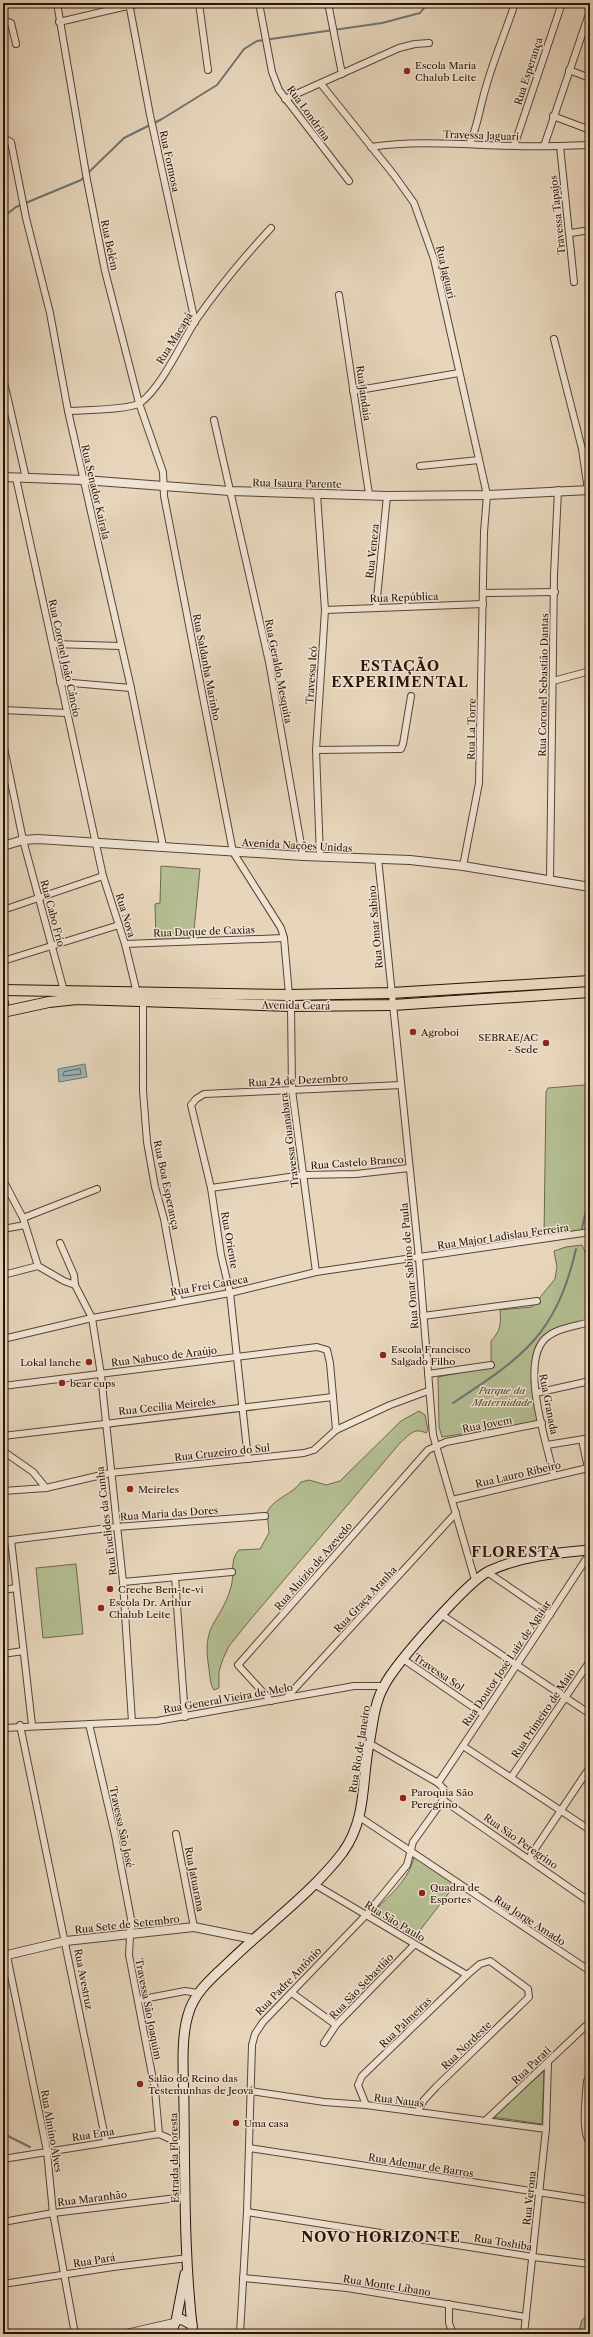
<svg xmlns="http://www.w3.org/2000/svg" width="593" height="2337" font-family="'Libre Caslon Text',serif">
<rect width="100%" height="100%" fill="#e7d6bc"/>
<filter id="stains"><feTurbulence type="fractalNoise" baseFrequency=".005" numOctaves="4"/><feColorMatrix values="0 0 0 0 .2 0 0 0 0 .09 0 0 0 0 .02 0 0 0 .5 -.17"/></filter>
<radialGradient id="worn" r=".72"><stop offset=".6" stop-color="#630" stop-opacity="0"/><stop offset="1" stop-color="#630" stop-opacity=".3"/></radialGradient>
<!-- green -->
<g fill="#b4be92" stroke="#6f684d">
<path d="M161,866L200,869L193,940L156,941L155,904L160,903Z"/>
<path d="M590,1079V1229L544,1237L546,1092L548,1088L584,1085Z"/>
<path d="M582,1245C593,1266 590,1297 590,1321L557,1331L536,1349L531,1369L538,1422L442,1437L439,1427L438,1377L489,1367L491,1365V1341C501,1331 501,1323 500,1310L532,1307L555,1279L557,1267L554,1251L566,1247Z"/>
<path d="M419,1411L425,1415L428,1430L426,1433C414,1427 409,1435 400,1443L250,1620L229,1646L223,1659L219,1671V1688L214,1690C210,1685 210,1676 209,1669C201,1622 220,1625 231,1587C235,1573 229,1560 239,1550L260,1549L269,1533L267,1512C275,1497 292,1495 301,1482L309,1480L326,1485L340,1481L401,1421Z"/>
<path d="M76,1564L83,1634L43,1638L36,1568Z"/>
<path d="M414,1857L455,1885L414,1938L373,1912C389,1896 409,1880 414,1857Z"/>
<path d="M544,2071L542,2124L493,2117Z"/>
<path d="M590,2313V2334H578L582,2320Z"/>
</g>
<!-- water -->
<path fill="#98b7b8" stroke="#6c7572" d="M85,1064L87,1077L59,1082L58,1069Z"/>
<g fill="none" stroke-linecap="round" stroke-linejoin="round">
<!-- shore -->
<path stroke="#616460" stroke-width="1" d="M80,1069L81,1074L63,1076L64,1072Z"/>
<!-- stream -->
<g stroke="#6c7572" stroke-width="2">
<path d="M88,173L124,138L162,119L217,85L244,49L257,41L382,23L420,13L428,3"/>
<path d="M3,217L16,207L81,180L85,176"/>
<path d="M582,1228L590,1193"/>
<path d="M453,1403C523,1357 556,1335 576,1249"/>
<path d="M3,2126L6,2135L30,2147"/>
</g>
<defs>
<g id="minor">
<path d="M57,3L87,180L105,271L139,403L163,472L164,496L233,852L281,928L284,938L289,995"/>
<path d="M129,3L150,115L195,322"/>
<path d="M199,3L208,70"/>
<path d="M259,3L272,72L279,90L349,181"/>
<path d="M328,3L342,74"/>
<path d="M3,20L11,23L16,44"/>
<path d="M59,22L140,3"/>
<path d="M569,70L590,78"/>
<path d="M321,84L394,175L414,203L434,259L487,495L484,532L479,783L463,866"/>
<path d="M285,99L399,48L415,44L429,43"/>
<path d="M553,116L590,130"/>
<path d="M3,138L11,142L26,218L50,313L68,411L131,688L163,846"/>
<path d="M470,143C478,125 480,106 486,87C494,58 506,31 515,3"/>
<path d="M514,146L562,3"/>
<path d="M544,146L590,11"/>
<path d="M560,146L574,282"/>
<path d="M371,147C418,140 466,145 514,146C539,147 565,146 590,145"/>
<path d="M571,233L590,230"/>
<path d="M339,295L369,494"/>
<path d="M554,339L582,449L588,490"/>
<path d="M3,378L26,478"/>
<path d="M353,391L459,373"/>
<path d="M68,411C83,410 129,410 140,403C162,387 181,343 196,320C219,287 244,257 271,228"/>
<path d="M214,420L269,662L303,856"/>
<path d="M420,466L479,460"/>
<path d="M16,478L103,876L125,944L137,993"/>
<path d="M317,494L325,610L316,750L320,857"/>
<path d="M483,593L555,592"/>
<path d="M376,608L387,496"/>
<path d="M325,610L483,604"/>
<path d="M53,644L121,646"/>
<path d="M553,681L590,671"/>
<path d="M60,682L131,688"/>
<path d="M3,710L66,713"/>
<path d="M3,743L23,840L64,991"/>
<path d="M316,750L401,749L403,744L411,696"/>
<path d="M378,858L419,1258L433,1435L475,1580"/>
<path d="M550,880L554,575L558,490"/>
<path d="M3,910L103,876"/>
<path d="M125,944L284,938"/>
<path d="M3,961L119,925"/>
<path d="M143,1001V1091L147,1142L155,1187L164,1219L179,1301"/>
<path d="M291,1006L292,1090L316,1272"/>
<path d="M3,1180L23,1218L38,1266L64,1281L75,1285L92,1318L101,1375L123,1582L132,1722"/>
<path d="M211,1188L303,1175L356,1174L409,1168"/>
<path d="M23,1218L97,1189"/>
<path d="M3,1229L25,1225"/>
<path d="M60,1243L74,1275L75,1285"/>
<path d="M3,1275L38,1266"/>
<path d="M423,1316L537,1301"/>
<path d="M3,1339L92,1318L230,1293L316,1272L590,1232"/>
<path d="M428,1374L491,1365"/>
<path d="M3,1386L317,1347L327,1350L330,1363L336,1430"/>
<path d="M536,1393L590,1381"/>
<path d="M3,1436L333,1397"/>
<path d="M582,1440L590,1478"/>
<path d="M547,1445L590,1438"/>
<path d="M3,1451L33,1472L46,1488"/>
<path d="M248,1459L230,1293L221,1255L211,1188L191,1105L196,1099L204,1094L401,1085"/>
<path d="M554,1476C547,1444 518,1360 547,1337C558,1328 576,1326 590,1322"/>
<path d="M3,1491L46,1488L110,1473L304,1453L314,1450L336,1430L390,1405L428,1391"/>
<path d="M452,1500L588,1468"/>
<path d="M11,1540L32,1725"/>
<path d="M3,1541L116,1527L265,1516"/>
<path d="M487,1572L550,1615"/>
<path d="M175,1577L185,1717"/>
<path d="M123,1582L232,1572"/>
<path d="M3,1590L16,1588"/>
<path d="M442,1615L590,1714"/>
<path d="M3,1654L23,1651"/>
<path d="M403,1659L483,1714"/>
<path d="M287,1697L456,1513"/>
<path d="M271,1701L238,1665L428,1450L446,1442L542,1423"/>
<path d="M89,1724L115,1835L131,1919L129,1955L155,2090L159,2134"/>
<path d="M20,1725L106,2142"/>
<path d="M3,1728L157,1721L354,1686H384"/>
<path d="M369,1743L438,1783L445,1790L443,1800L590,1902"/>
<path d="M463,1746L590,1830"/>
<path d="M512,1776L590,1661"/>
<path d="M438,1783C489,1707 540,1630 590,1553"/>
<path d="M361,1818L590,1971"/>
<path d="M176,1834L194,1927"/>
<path d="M529,1858L590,1767"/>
<path d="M314,1884L467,1975"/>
<path d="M7,1956L47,2151L53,2213L75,2334"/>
<path d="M292,1993L336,2025"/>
<path d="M138,2000L185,1991L198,1993"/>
<path d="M324,2043L336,2025L414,1945"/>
<path d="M590,2076L587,2081C586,2094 581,2134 590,2142"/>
<path d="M251,2091L324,2102L366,2105L546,2129"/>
<path d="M366,2105L358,2085L362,2076L467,1975L480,1964L490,1961L528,1989L529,1997L436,2087L424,2100L417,2112"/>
<path d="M485,2121L590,2022"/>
<path d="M249,2148L590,2200"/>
<path d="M3,2159L159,2134L184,2145"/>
<path d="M247,2212L533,2257L590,2264"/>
<path d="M3,2222L53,2213L185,2197"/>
<path d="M243,2278L347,2288L526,2317"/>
<path d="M3,2284L113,2267L188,2258"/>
<path d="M449,2304V2323L453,2334"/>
<path d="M240,2334L247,2212L252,2045L255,2034L263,2022L366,1915L398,1876L407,1865L413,1842L443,1800"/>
<path d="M524,2334L546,2129L548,2063"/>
</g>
<g id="tertiary">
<path d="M3,477L84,480L230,491L387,496L487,495L590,490"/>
<path d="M3,846L23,840L38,839L303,856L410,860L463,866L590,887"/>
<path d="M3,1956L66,1941L194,1927L253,1939"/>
<path d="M126,2334L174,2323"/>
</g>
<g id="secondary">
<path d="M176,2321L185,2274"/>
<path d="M170,2334L176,2321L181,2319L192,2325"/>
<path d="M193,2334C184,2259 185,2183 184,2108C184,2080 180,2041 188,2015C194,1992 213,1977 230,1961C267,1925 312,1893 343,1852C368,1817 361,1779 370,1739C373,1721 375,1702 384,1686C395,1664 468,1581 489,1571C521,1556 556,1553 590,1550"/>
</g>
<g id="primary">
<path d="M3,990L289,995L391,993L590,981"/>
<path d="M3,1003V1004"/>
<path d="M3,1012L49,1002L77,999L291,1006L393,1005L590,992"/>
</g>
</defs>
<!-- minor casing -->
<use href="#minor" stroke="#594335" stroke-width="8"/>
<!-- tertiary casing -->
<use href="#tertiary" stroke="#594335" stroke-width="10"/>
<!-- secondary casing -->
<use href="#secondary" stroke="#2a1208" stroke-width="11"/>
<!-- primary casing -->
<use href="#primary" stroke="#2a1208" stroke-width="12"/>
<!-- minor -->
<use href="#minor" stroke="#efe4d3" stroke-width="6"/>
<!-- tertiary -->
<use href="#tertiary" stroke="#efe4d3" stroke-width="8"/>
<!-- secondary -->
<use href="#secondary" stroke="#efe4d3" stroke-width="9"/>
<!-- primary -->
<use href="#primary" stroke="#e7d6bc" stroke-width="10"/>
</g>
<!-- markers -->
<g fill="#8f2418" stroke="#efe4d3" stroke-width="1.5">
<circle cx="407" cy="71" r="4"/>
<circle cx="413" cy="1032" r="4"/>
<circle cx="546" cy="1043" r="4"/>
<circle cx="383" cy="1355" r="4"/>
<circle cx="89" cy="1362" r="4"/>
<circle cx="62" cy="1383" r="4"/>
<circle cx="130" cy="1489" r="4"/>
<circle cx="110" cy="1589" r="4"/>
<circle cx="101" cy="1608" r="4"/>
<circle cx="403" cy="1798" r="4"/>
<circle cx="422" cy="1893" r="4"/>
<circle cx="140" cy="2084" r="4"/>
<circle cx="236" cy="2123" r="4"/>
</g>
<g text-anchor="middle" stroke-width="3" stroke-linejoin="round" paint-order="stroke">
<!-- poi labels -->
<g font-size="10" fill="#2a1208" stroke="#efe4d3" text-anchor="start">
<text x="415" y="69">Escola Maria<tspan x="415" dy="12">Chalub Leite</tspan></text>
<text x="421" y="1036">Agroboi</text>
<text x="538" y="1041" text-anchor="end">SEBRAE/AC<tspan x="538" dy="12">- Sede</tspan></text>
<text x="391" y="1353">Escola Francisco<tspan x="391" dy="12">Salgado Filho</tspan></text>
<text x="81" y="1366" text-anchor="end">Lokal lanche</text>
<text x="70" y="1387">bear cups</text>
<text x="138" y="1493">Meireles</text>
<text x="118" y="1593">Creche Bem-te-vi</text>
<text x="109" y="1606">Escola Dr. Arthur<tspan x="109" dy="12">Chalub Leite</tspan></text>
<text x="411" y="1796">Paroquia São<tspan x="411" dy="12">Peregrino</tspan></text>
<text x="430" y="1891">Quadra de<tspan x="430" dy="12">Esportes</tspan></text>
<text x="148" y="2082">Salão do Reino das<tspan x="148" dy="12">Testemunhas de Jeová</tspan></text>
<text x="244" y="2127">Uma casa</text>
</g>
<!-- street labels -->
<g font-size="10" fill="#2a1208" stroke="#efe4d3">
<text transform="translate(528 71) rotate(-72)" y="4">Rua Esperança</text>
<text transform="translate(309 113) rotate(54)" y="4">Rua Londrina</text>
<text transform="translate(481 135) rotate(2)" y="4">Travessa Jaguari</text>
<text transform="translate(170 161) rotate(78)" y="4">Rua Formosa</text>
<text transform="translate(557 215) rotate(-96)" y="4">Travessa Tapajos</text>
<text transform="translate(110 245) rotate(78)" y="4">Rua Belém</text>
<text transform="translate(446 272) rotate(77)" y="4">Rua Jaguari</text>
<text transform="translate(174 338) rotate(-58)" y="4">Rua Macapá</text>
<text transform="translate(364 393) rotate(82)" y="4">Rua Jandaia</text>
<text transform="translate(297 483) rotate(1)" y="4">Rua Isaura Parente</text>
<text transform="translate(96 492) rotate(77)" y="4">Rua Senador Kairala</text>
<text transform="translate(372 551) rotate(-84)" y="4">Rua Veneza</text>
<text transform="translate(404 597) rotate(-2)" y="4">Rua República</text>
<text transform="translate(65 658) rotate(78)" y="4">Rua Coronel João Câncio</text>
<text transform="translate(207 667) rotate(79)" y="4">Rua Saldanha Marinho</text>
<text transform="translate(279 671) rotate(79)" y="4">Rua Geraldo Mesquita</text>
<text transform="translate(311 675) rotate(-86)" y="4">Travessa Icó</text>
<text transform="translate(543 685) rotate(-89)" y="4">Rua Coronel Sebastião Dantas</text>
<text transform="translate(471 729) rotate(-89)" y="4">Rua La Torre</text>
<text transform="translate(297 845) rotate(3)" y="4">Avenida Nações Unidas</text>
<text transform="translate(53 913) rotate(75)" y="4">Rua Cabo Frio</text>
<text transform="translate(126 915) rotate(73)" y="4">Rua Nova</text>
<text transform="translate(375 927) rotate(-95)" y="4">Rua Omar Sabino</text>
<text transform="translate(204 931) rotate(-2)" y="4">Rua Duque de Caxias</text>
<text transform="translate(296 1005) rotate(1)" y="4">Avenida Ceará</text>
<text transform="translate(298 1080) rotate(-3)" y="4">Rua 24 de Dezembro</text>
<text transform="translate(289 1140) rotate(-97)" y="4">Travessa Guanabara</text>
<text transform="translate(357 1162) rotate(-4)" y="4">Rua Castelo Branco</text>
<text transform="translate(167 1185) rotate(78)" y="4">Rua Boa Esperança</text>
<text transform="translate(503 1236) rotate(-8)" y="4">Rua Major Ladislau Ferreira</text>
<text transform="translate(230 1240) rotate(80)" y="4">Rua Oriente</text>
<text transform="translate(409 1266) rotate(-95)" y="4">Rua Omar Sabino de Paula</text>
<text transform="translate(209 1285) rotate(-10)" y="4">Rua Frei Caneca</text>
<text transform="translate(164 1356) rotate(-7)" y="4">Rua Nabuco de Araújo</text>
<text transform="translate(549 1404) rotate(79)" y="4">Rua Granada</text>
<text transform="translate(167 1406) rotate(-6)" y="4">Rua Cecília Meireles</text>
<text transform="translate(487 1424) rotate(-11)" y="4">Rua Jovem</text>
<text transform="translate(222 1452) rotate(-6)" y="4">Rua Cruzeiro do Sul</text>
<text transform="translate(518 1474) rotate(-13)" y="4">Rua Lauro Ribeiro</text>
<text transform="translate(169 1513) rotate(-4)" y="4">Rua Maria das Dores</text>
<text transform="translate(106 1521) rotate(-97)" y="4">Rua Euclides da Cunha</text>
<text transform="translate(313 1566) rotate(-49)" y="4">Rua Aluízio de Azevedo</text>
<text transform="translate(365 1599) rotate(-47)" y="4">Rua Graça Aranha</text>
<text transform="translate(506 1663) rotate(-56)" y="4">Rua Doutor José Luiz de Aguiar</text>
<text transform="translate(439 1672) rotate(34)" y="4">Travessa Sol</text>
<text transform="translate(228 1698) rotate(-10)" y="4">Rua General Vieira de Melo</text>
<text transform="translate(543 1713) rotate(-56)" y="4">Rua Primeiro de Maio</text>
<text transform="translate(359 1749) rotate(-81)" y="4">Rua Rio de Janeiro</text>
<text transform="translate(122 1827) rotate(78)" y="4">Travessa São José</text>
<text transform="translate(521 1841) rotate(35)" y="4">Rua São Peregrino</text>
<text transform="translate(195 1879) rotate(79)" y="4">Rua Jatuarana</text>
<text transform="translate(530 1920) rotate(33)" y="4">Rua Jorge Amado</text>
<text transform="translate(395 1921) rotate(31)" y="4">Rua São Paulo</text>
<text transform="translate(127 1924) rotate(-6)" y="4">Rua Sete de Setembro</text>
<text transform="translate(84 1979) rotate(79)" y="4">Rua Avestruz</text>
<text transform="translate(288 1981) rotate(-46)" y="4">Rua Padre Antônio</text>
<text transform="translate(361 1986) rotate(-46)" y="4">Rua São Sebastião</text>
<text transform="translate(149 2009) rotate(79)" y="4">Travessa São Joaquim</text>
<text transform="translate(405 2022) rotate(-44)" y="4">Rua Palmeiras</text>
<text transform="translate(466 2045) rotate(-44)" y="4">Rua Nordeste</text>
<text transform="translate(531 2065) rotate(-43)" y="4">Rua Parati</text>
<text transform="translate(399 2100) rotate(7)" y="4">Rua Nauas</text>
<text transform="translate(52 2131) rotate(80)" y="4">Rua Almino Alves</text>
<text transform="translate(93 2134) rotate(-9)" y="4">Rua Ema</text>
<text transform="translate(174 2158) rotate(-91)" y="4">Estrada da Floresta</text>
<text transform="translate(421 2165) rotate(9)" y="4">Rua Ademar de Barros</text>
<text transform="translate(92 2198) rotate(-7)" y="4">Rua Maranhão</text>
<text transform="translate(529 2198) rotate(-84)" y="4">Rua Verona</text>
<text transform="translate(503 2242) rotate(9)" y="4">Rua Toshiba</text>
<text transform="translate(94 2260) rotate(-9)" y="4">Rua Pará</text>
<text transform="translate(387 2285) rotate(9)" y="4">Rua Monte Líbano</text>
</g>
<!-- park labels -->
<g font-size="10" font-style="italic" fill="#534631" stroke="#efe4d3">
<text x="502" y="1394">Parque da<tspan x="502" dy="12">Maternidade</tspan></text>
</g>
<!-- district labels -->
<g font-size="14" font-weight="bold" letter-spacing="1" fill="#2a1208" stroke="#efe4d3">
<text x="400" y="671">ESTAÇÃO<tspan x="400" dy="16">EXPERIMENTAL</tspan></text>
<text x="516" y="1557">FLORESTA</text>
<text x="381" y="2242">NOVO HORIZONTE</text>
</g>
</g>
<!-- margin -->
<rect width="593" height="2337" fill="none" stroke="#e7d6bc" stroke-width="16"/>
<rect x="4" y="4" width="585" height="2329" fill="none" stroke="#2a1208" stroke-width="2"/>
<rect x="8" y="8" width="577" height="2321" fill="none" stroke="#2a1208"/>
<rect width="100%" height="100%" filter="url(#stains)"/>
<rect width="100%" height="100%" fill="url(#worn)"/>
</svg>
